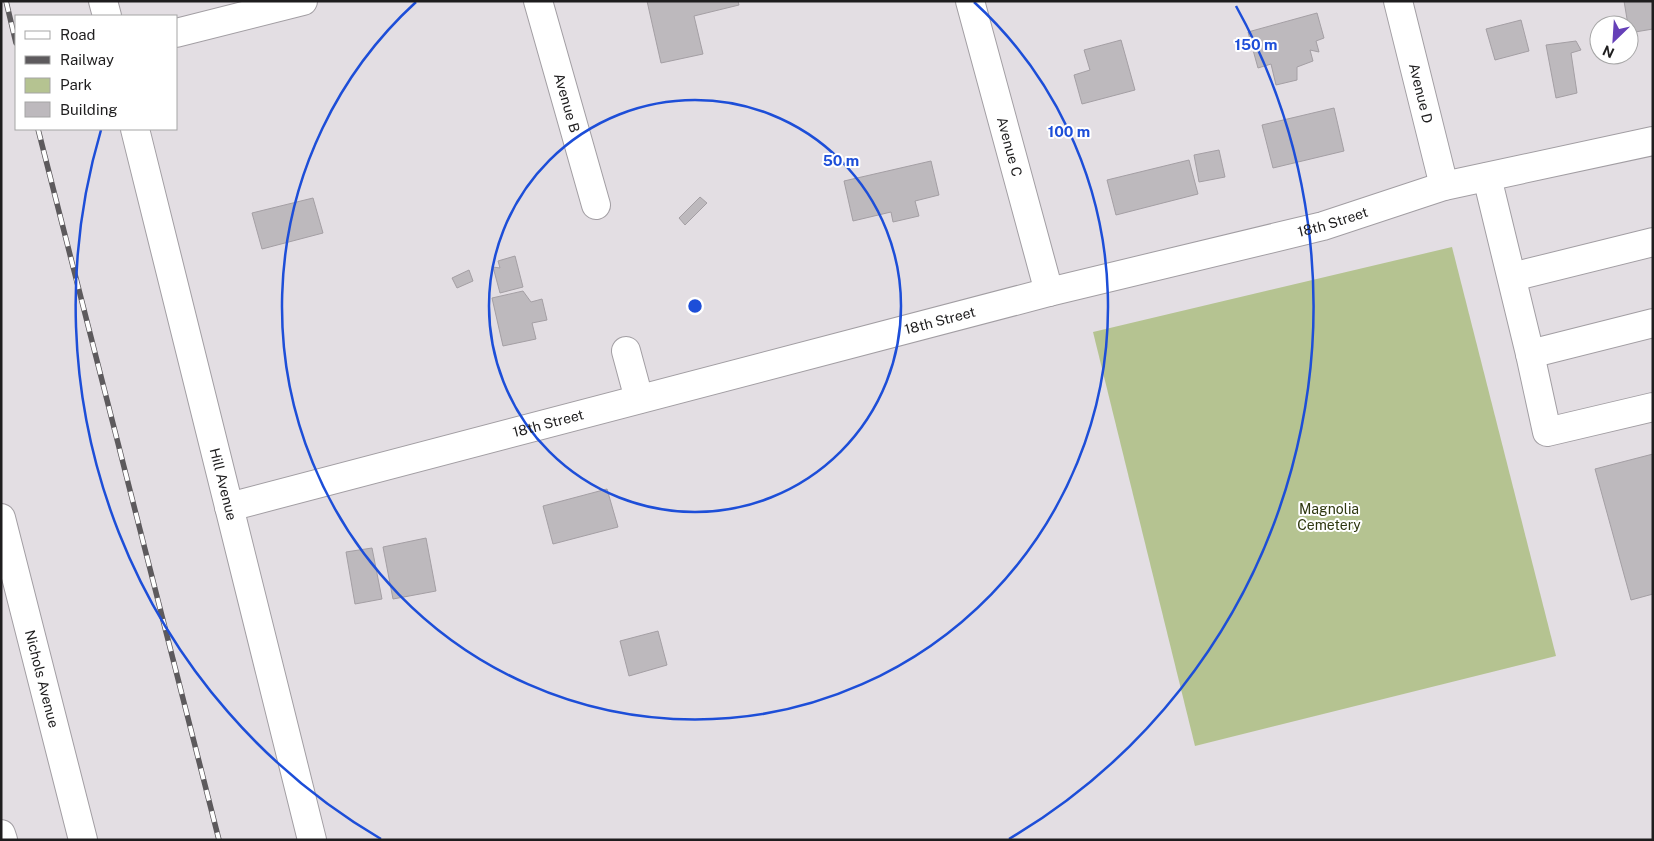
<svg xmlns="http://www.w3.org/2000/svg" width="1654" height="841" font-family="'Public Sans',sans-serif">
<rect width="100%" height="100%" fill="#e3dee3"/>
<!-- green -->
<path fill="#b5c391" d="M1452,247L1556,656L1195,746L1093,332Z"/>
<!-- building -->
<g fill="#bdb9bd" stroke="#a49fa4">
<path d="M647,1H738L739,5L694,16L703,54L661,63Z"/>
<path d="M1624,1H1653V29L1629,33V25H1628Z"/>
<path d="M1317,13L1324,38L1316,41L1319,52L1310,50L1313,61L1297,67V80L1276,85L1271,64L1258,68L1248,32Z"/>
<path d="M1521,20L1529,51L1495,60L1486,29Z"/>
<path d="M1121,40L1135,90L1082,104L1074,75L1090,70L1084,50Z"/>
<path d="M1576,41L1581,50L1571,53L1577,93L1556,98L1546,45Z"/>
<path d="M1334,108L1344,151L1273,168L1262,125Z"/>
<path d="M1219,150L1225,177L1199,182L1194,155Z"/>
<path d="M1189,160L1198,194L1116,215L1107,180Z"/>
<path d="M931,161L939,195L915,201L919,216L893,222L891,212L853,221L844,181Z"/>
<path d="M700,197L707,203L685,225L679,218Z"/>
<path d="M313,198L323,233L262,249L252,213Z"/>
<path d="M515,256L523,287L500,293L493,267L500,268L498,261Z"/>
<path d="M469,270L473,281L457,288L452,278Z"/>
<path d="M523,291L531,302L542,299L547,320L532,323L536,339L503,346L492,298Z"/>
<path d="M1653,454V594L1631,600L1595,469Z"/>
<path d="M607,489L618,527L553,544L543,506Z"/>
<path d="M426,538L436,591L393,599L383,547Z"/>
<path d="M372,548L382,599L355,604L346,552Z"/>
<path d="M658,631L667,665L629,676L620,641Z"/>
</g>
<g fill="none" stroke-linecap="round" stroke-linejoin="round">
<defs>
<g id="minor">
<path d="M103,1L107,16"/>
<path id="s1" d="M538,1L596,205"/>
<path id="s2" d="M970,1L1049,292"/>
<path id="s3" d="M1398,1L1444,186"/>
<path d="M176,33L303,1"/>
<path id="s4" d="M135,129L312,840"/>
<path d="M1487,177L1530,354L1547,432L1653,407"/>
<path d="M1512,277L1653,242"/>
<path d="M626,351L639,399"/>
<path d="M1530,354L1653,323"/>
<path id="s5" d="M229,507L1049,292L1323,226L1444,186L1653,141"/>
<path id="s6" d="M1,518L83,840"/>
<path d="M1,834L3,840"/>
</g>
</defs>
<!-- minor casing -->
<use href="#minor" stroke="#a29ea3" stroke-width="30"/>
<!-- minor -->
<use href="#minor" stroke="#fff" stroke-width="28"/>
<defs>
<g id="rail">
<path d="M6,1L16,43"/>
<path d="M38,129L219,840"/>
</g>
</defs>
<!-- rail casing -->
<use href="#rail" stroke="#5d5a5d" stroke-width="5.5"/>
<!-- rail -->
<use href="#rail" stroke="#fff" stroke-width="4" stroke-dasharray="11" stroke-linecap="butt"/>
</g>
<!-- distance rings -->
<g fill="none" stroke="#1d4ed8" stroke-width="2.5">
<circle cx="695" cy="306" r="206"/>
<path d="M974 2A413 413 0 1 1 416 2"/>
<path d="M381 839A619 619 0 0 1 101 130M1236 6A619 619 0 0 1 1009 839"/>
</g>
<g text-anchor="middle" stroke-width="4" stroke-linejoin="round" paint-order="stroke">
<!-- street labels -->
<g font-size="14" fill="#1e1d1e" stroke="#fff">
<text dy="5" stroke="none"><textPath href="#s3" startOffset="95">Avenue D</textPath></text>
<text dy="5" stroke="none"><textPath href="#s1" startOffset="106">Avenue B</textPath></text>
<text dy="5" stroke="none"><textPath href="#s2" startOffset="151">Avenue C</textPath></text>
<text dy="5" stroke="none"><textPath href="#s5" startOffset="1140">18th Street</textPath></text>
<text dy="5" stroke="none"><textPath href="#s5" startOffset="735">18th Street</textPath></text>
<text dy="5" stroke="none"><textPath href="#s5" startOffset="330">18th Street</textPath></text>
<text dy="5" stroke="none"><textPath href="#s4" startOffset="366">Hill Avenue</textPath></text>
<text dy="5" stroke="none"><textPath href="#s6" startOffset="166">Nichols Avenue</textPath></text>
</g>
<!-- park labels -->
<g font-size="14" fill="#2e370f" stroke="#fff">
<text x="1329" y="514">Magnolia<tspan x="1329" dy="16">Cemetery</tspan></text>
</g>
</g>
<circle cx="695" cy="306" r="8" fill="#1d4ed8" stroke="#fff" stroke-width="2.5"/>
<g font-size="15" text-anchor="middle" font-weight="bold" fill="#1d4ed8" stroke="#fff" stroke-width="4" stroke-linejoin="round" paint-order="stroke">
<text x="1256" y="50">150 m</text>
<text x="1069" y="137">100 m</text>
<text x="841" y="166">50 m</text>
</g>
<!-- border -->
<rect width="1654" height="841" fill="none" stroke="#1e1d1e" stroke-width="5"/>
<!-- legend -->
<rect x="15" y="15" width="162" height="115" fill="#ffffff" stroke="#a5a5a5"/>
<rect x="25" y="31" width="25" height="8" fill="#ffffff" stroke="#a5a5a5"/>
<text x="60" y="40" font-size="15" fill="#1e1d1e">Road</text>
<rect x="25" y="56" width="25" height="8" fill="#5d5a5d" stroke="#a5a5a5"/>
<text x="60" y="65" font-size="15" fill="#1e1d1e">Railway</text>
<rect x="25" y="78" width="25" height="15" fill="#b5c391" stroke="#a5a5a5"/>
<text x="60" y="90" font-size="15" fill="#1e1d1e">Park</text>
<rect x="25" y="102" width="25" height="15" fill="#bdb9bd" stroke="#a5a5a5"/>
<text x="60" y="115" font-size="15" fill="#1e1d1e">Building</text>
<!-- north arrow -->
<g transform="translate(1614 40) rotate(205)"><circle r="24" fill="#ffffff" stroke="#a5a5a5"/>
<path d="M0-4L9 19L0 12L-9 19Z" fill="#6540b8"/>
<text y="-8" font-size="14" font-weight="bold" text-anchor="middle" fill="#1e1d1e">N</text>
</g>
</svg>
